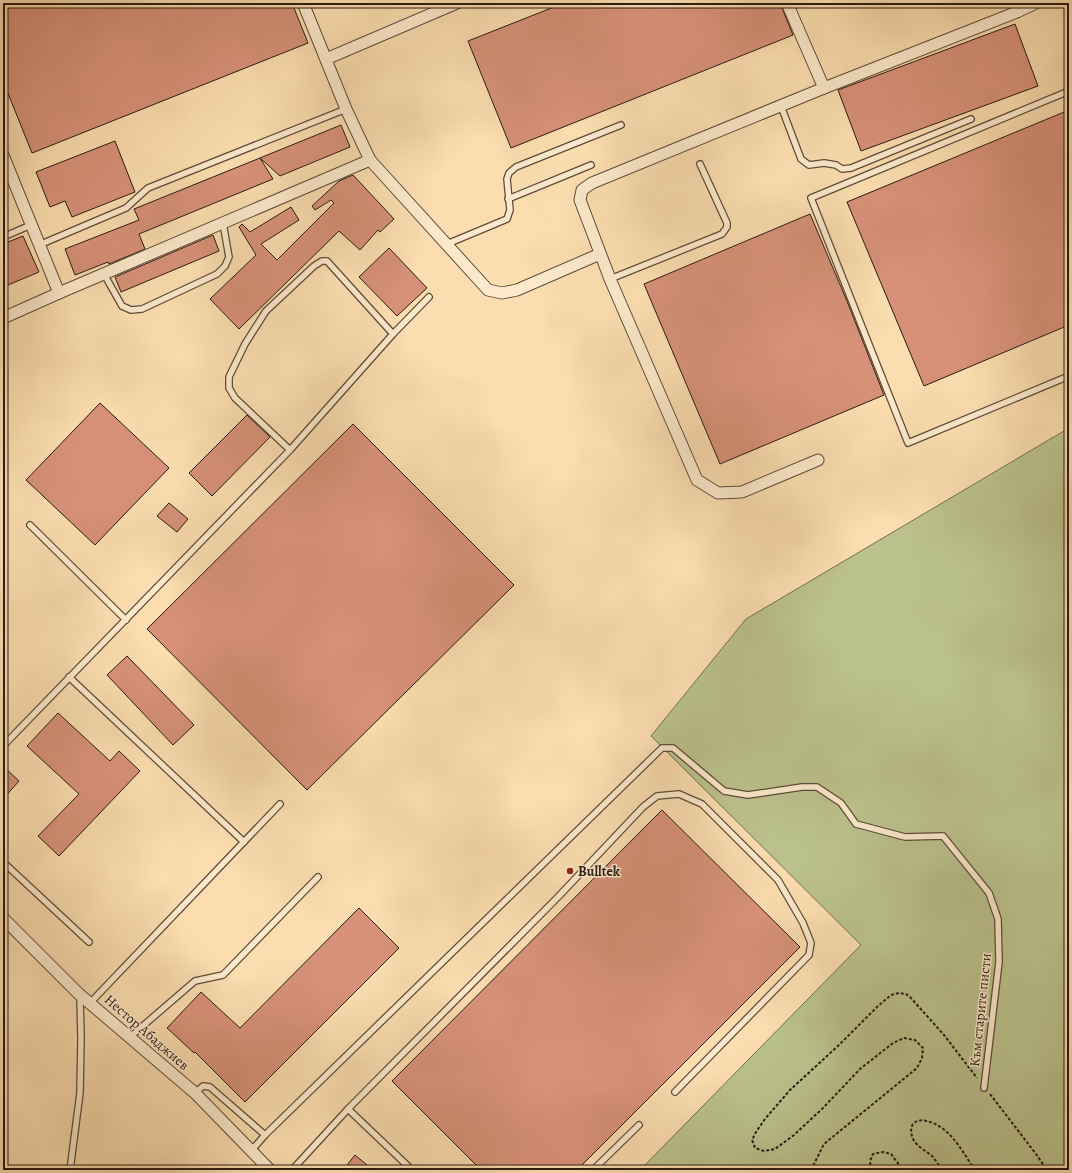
<svg xmlns="http://www.w3.org/2000/svg" width="1072" height="1173" font-family="Alegreya,serif">
<rect width="100%" height="100%" fill="#fbddaf"/>
<filter id="stains"><feTurbulence type="fractalNoise" baseFrequency=".005" numOctaves="4"/><feColorMatrix values="0 0 0 0 .2 0 0 0 0 .09 0 0 0 0 .02 0 0 0 .5 -.17"/></filter>
<radialGradient id="worn" r=".72"><stop offset=".6" stop-color="#630" stop-opacity="0"/><stop offset="1" stop-color="#630" stop-opacity=".3"/></radialGradient>
<!-- green -->
<path fill="#bbc28d" stroke="#726e50" d="M1069,428V1170H640L861,945L651,736L746,619Z"/>
<!-- building -->
<g fill="#d79179" stroke="#2a1a13">
<path d="M3,3H292L308,43L32,153L3,81Z"/>
<path d="M564,3H780L793,35L511,148L468,41Z"/>
<path d="M1015,24L1038,86L861,151L838,90Z"/>
<path d="M1069,110V325L924,386L847,202Z"/>
<path d="M341,125L350,147L280,176L260,158Z"/>
<path d="M115,141L135,192L72,217L65,201L50,207L36,172Z"/>
<path d="M260,158L273,179L139,234L145,249L109,264L108,262L75,275L65,249L139,220L134,209Z"/>
<path d="M353,175L394,219L380,232L378,230L360,250L339,231L239,329L210,299L256,255L239,227L242,224L250,232L291,207L299,220L261,244L277,260L334,203L331,200L315,210L312,206L339,181Z"/>
<path d="M810,214L847,301L884,395L720,464L644,284Z"/>
<path d="M213,235L219,251L121,292L115,277Z"/>
<path d="M23,236L39,272L8,285L3,273V244Z"/>
<path d="M389,248L427,288L397,316L359,277Z"/>
<path d="M100,403L169,468L95,545L26,480Z"/>
<path d="M247,415L270,437L212,496L189,473Z"/>
<path d="M353,424L514,585L307,790L147,629Z"/>
<path d="M169,503L188,519L177,532L157,516Z"/>
<path d="M127,656L194,725L173,745L107,675Z"/>
<path d="M58,713L110,761L119,751L140,771L59,856L38,836L79,794L27,746Z"/>
<path d="M3,766L19,781L3,799Z"/>
<path d="M662,810L800,947L577,1170H481L392,1081Z"/>
<path d="M359,908L399,948L245,1102L195,1052L194,1053L167,1028L201,992L240,1028Z"/>
<path d="M355,1155L373,1170H343Z"/>
</g>
<g fill="none" stroke-linecap="round" stroke-linejoin="round">
<defs>
<g id="service">
<path d="M1014,3L1017,12"/>
<path d="M1069,91L811,198L908,443L1069,376"/>
<path d="M781,106L801,159L809,165L824,163L836,165L842,169L851,168L971,119"/>
<path d="M508,199L591,165"/>
<path d="M3,237L31,225"/>
<path d="M447,244L507,219L510,210L507,179L509,173L516,167L621,125"/>
<path d="M39,245L126,208L148,188L346,109"/>
<path d="M104,274L122,306L131,310L142,309L217,274L225,266L229,257L223,223"/>
<path d="M610,279L722,234L727,227V223L700,164"/>
<path d="M290,450L235,398L229,388V377L245,344L266,311L314,266L322,261H327L393,334"/>
<path d="M30,525L126,620"/>
<path d="M69,677L244,842"/>
<path d="M3,746L290,450L393,334L429,297"/>
<path d="M3,862L89,942"/>
<path d="M90,1003L280,804"/>
<path d="M130,1037L195,981L223,975L318,877"/>
<path d="M195,1093L203,1086L210,1087L265,1135L251,1151"/>
<path d="M348,1109L412,1170"/>
<path d="M265,1135L662,748H673L724,791L748,795L802,787H817L841,803L856,824L905,837L943,836L989,893L998,919L999,962L984,1088"/>
<path d="M70,1170L80,1093L81,1038L80,996"/>
<path d="M292,1170L348,1109L558,897L643,807L657,796L679,794L702,804L778,880L803,923L811,943L809,955L675,1092"/>
<path d="M593,1170L639,1125"/>
</g>
<g id="minor">
<path d="M303,3L346,109L370,160L488,290L502,293L517,290L600,254"/>
<path d="M787,3L824,88"/>
<path d="M326,59L457,3"/>
<path d="M3,155L59,293"/>
<path d="M3,318L59,293L370,160"/>
<path d="M818,460L742,492L718,493L697,480L610,279L580,200L582,190L592,183L824,88L1017,12L1036,3"/>
<path d="M3,918L79,994L195,1093L270,1170"/>
</g>
</defs>
<!-- service casing -->
<use href="#service" stroke="#5e4b3a" stroke-width="8"/>
<!-- minor casing -->
<use href="#minor" stroke="#5e4b3a" stroke-width="13"/>
<!-- path -->
<g stroke="#2a1a13" stroke-width="2" stroke-dasharray="3 2" stroke-linecap="butt">
<path d="M990,1094L1036,1154L1047,1170"/>
<path d="M811,1170L824,1144L917,1068L922,1058L923,1048L915,1040L904,1038L893,1043L860,1069L823,1108L794,1135L775,1149L764,1151L755,1148L752,1140L756,1132L765,1119L790,1090L839,1045L878,1006L891,995L899,993L906,994L910,997L944,1035L977,1078"/>
<path d="M871,1170L870,1161L873,1154L883,1152L891,1154L903,1170"/>
<path d="M941,1170C939,1165 936,1161 933,1157C927,1151 917,1147 913,1139C911,1134 910,1128 913,1124C918,1119 924,1120 930,1122C952,1129 963,1153 975,1170"/>
</g>
<!-- service -->
<use href="#service" stroke="#fce9cb" stroke-width="5.5"/>
<!-- minor -->
<use href="#minor" stroke="#fce9cb" stroke-width="11"/>
</g>
<!-- markers -->
<circle fill="#8f2418" stroke="#fce9cb" stroke-width="1.5" cx="570" cy="871" r="4"/>
<g text-anchor="middle" stroke-width="3" stroke-linejoin="round" paint-order="stroke">
<!-- poi labels -->
<g font-size="14" font-weight="bold" fill="#2a1a13" stroke="#fce9cb" text-anchor="start">
<text x="578" y="876">Bulltek</text>
</g>
<!-- street labels -->
<g font-size="14" fill="#2a1a13" stroke="#fce9cb">
<text transform="translate(980 1010) rotate(-84)" y="5">Към старите писти</text>
<text transform="translate(147 1032) rotate(41)" y="5">Нестор Абаджиев</text>
</g>
</g>
<!-- margin -->
<rect width="1072" height="1173" fill="none" stroke="#fbddaf" stroke-width="16"/>
<rect x="4" y="4" width="1064" height="1165" fill="none" stroke="#2a1a13" stroke-width="2"/>
<rect x="8" y="8" width="1056" height="1157" fill="none" stroke="#2a1a13"/>
<rect width="100%" height="100%" filter="url(#stains)"/>
<rect width="100%" height="100%" fill="url(#worn)"/>
</svg>
